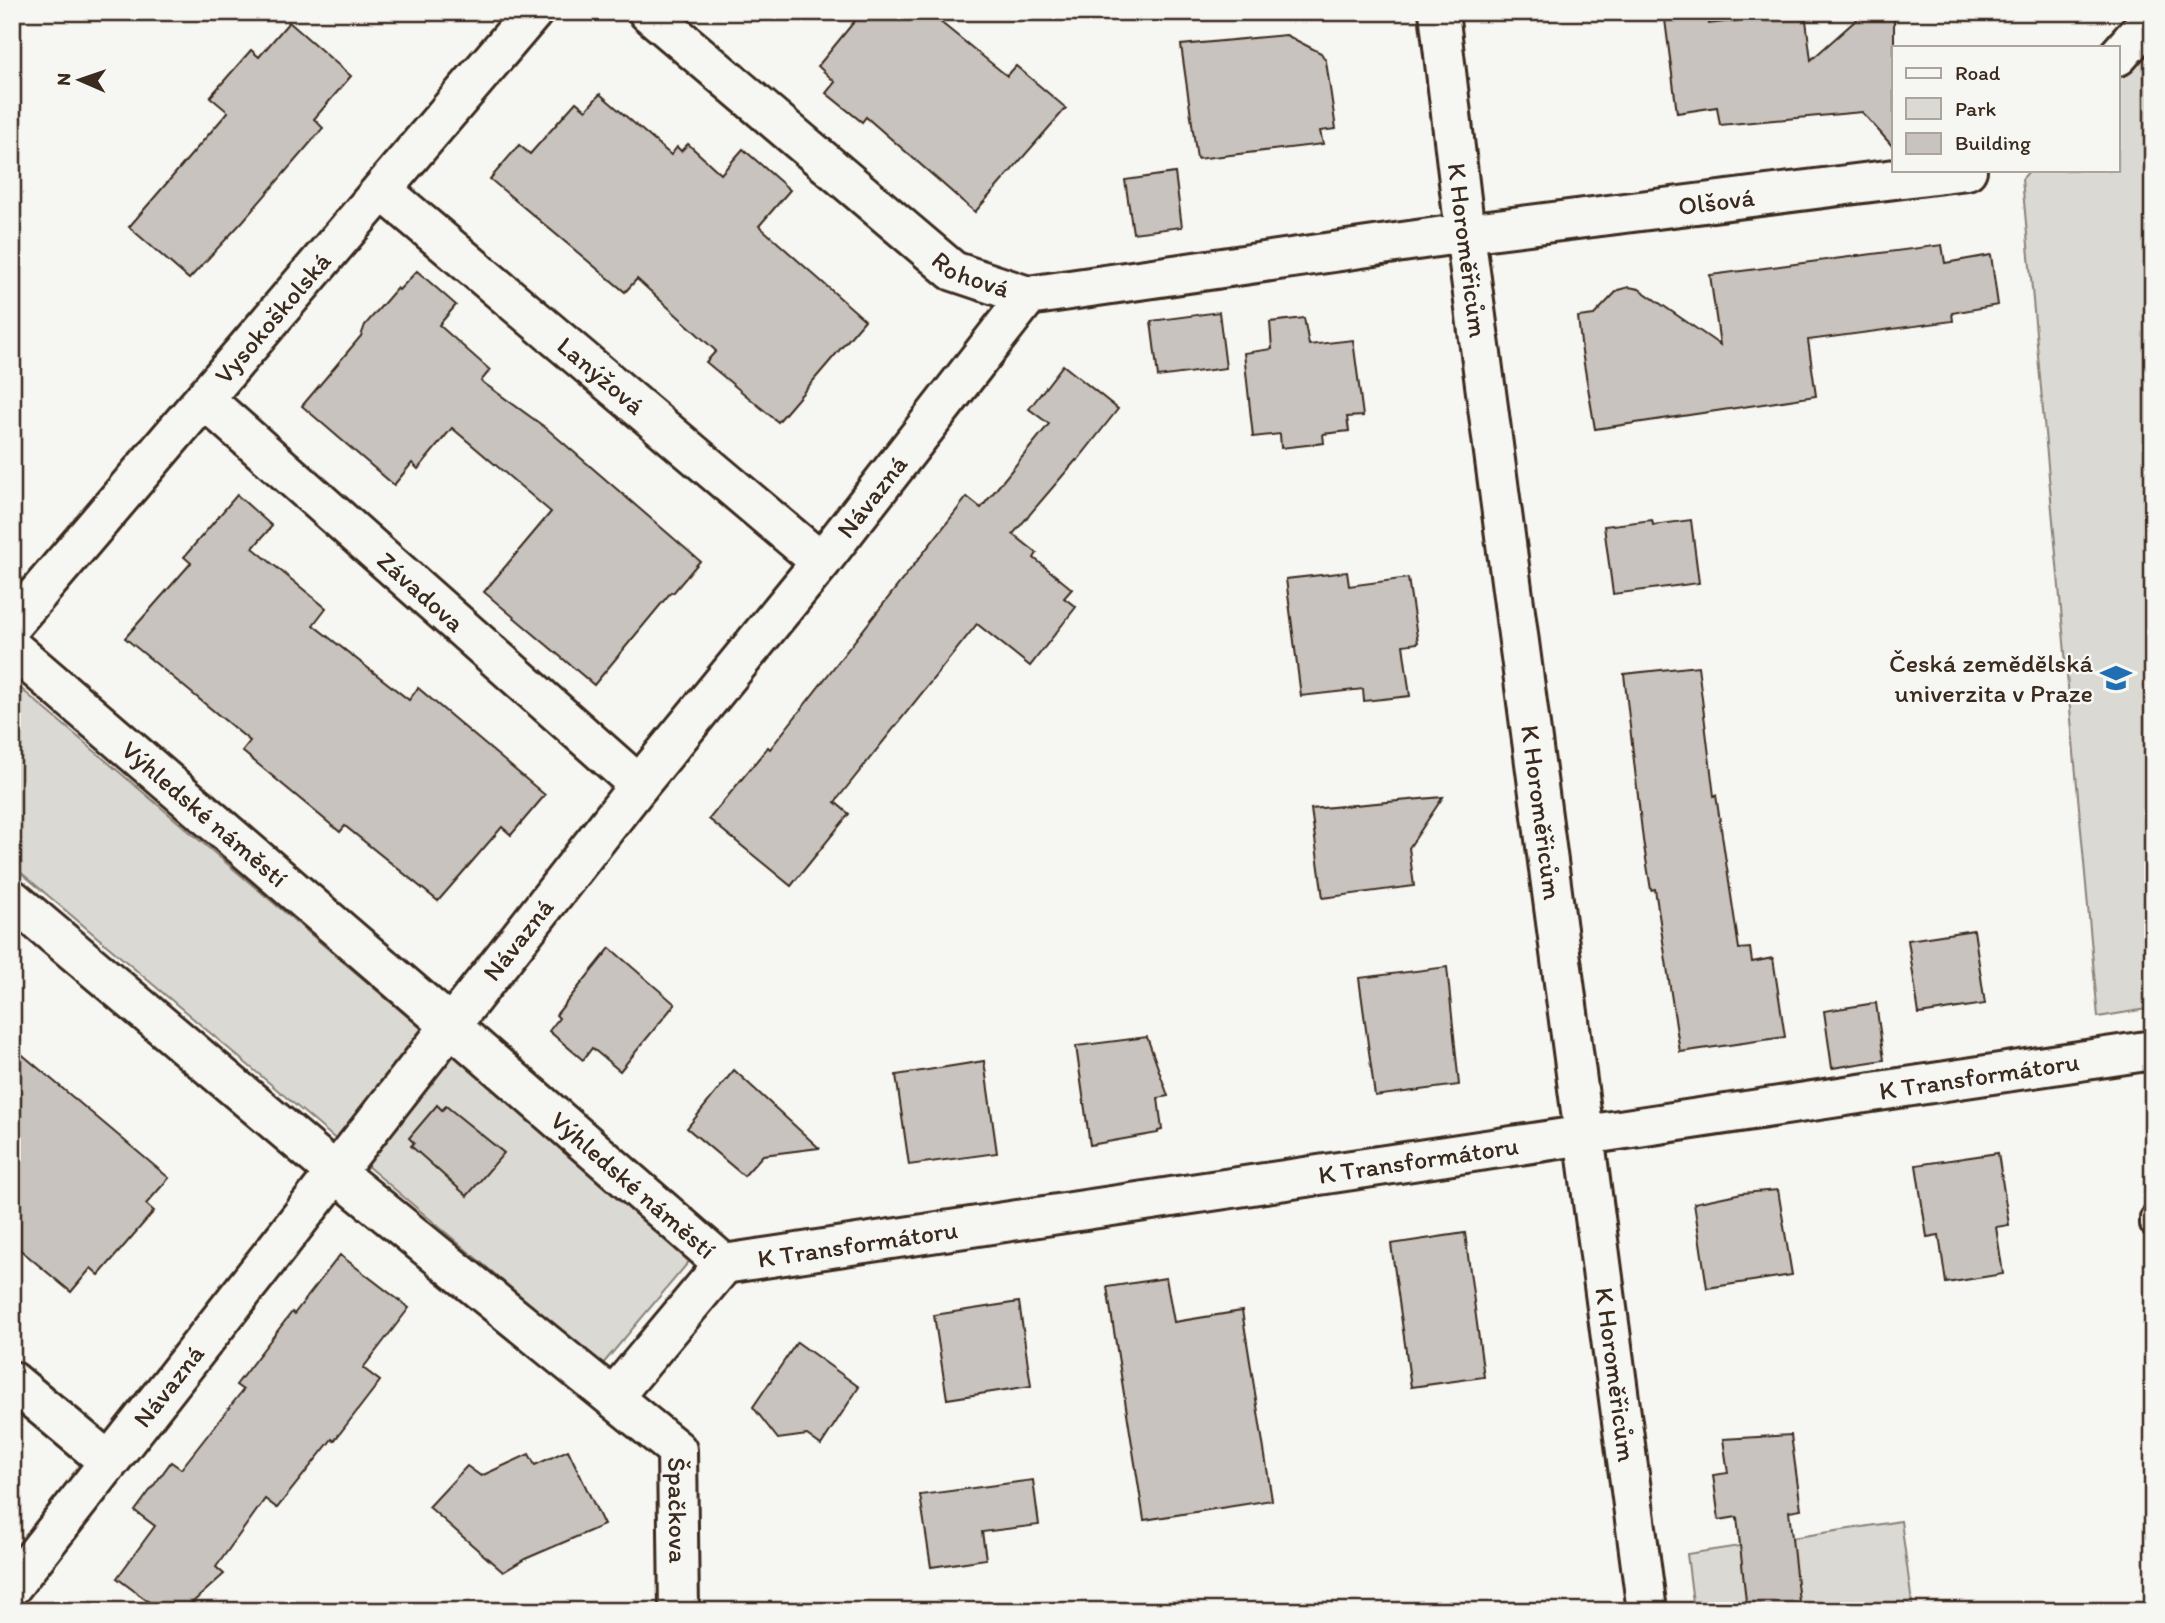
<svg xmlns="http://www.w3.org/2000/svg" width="2165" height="1623" font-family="Itim,sans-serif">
<rect width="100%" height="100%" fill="#f6f6f2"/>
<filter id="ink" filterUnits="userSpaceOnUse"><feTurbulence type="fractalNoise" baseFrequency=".0143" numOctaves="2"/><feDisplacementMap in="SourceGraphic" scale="14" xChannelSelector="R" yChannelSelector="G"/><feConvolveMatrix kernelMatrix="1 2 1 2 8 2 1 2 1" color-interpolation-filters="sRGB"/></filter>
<g filter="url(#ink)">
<!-- green -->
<g fill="#dad9d3" stroke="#8a8278" stroke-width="2">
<path d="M2153,31V1008L2098,1017L2022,179L2030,170H2118V71Z"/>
<path d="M12,681L692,1258L602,1365L12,865Z"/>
<path d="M1901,1521L1913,1611H1800L1795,1570L1747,1611H1694L1687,1554Z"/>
</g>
<!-- building -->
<g fill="#c8c3be" stroke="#3b2a1e" stroke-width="2">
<path d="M862,12H928L1007,76L1016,66L1066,108L975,212L866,117L862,122L826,93L835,82L818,66Z"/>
<path d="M1664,12H1707L1709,24L1805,12L1811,60L1865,12H1894V148L1862,112L1720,125L1717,107L1677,113Z"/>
<path d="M289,22L351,76L314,119L323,128L243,221L189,279L129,227L228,112L210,97L251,50L259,57Z"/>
<path d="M1286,35L1321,53L1326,61L1336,129L1320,131L1323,144L1197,159L1181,45Z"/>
<path d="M600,94L671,155L677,147L681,151L688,144L721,174L743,149L790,190L759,226L865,320L778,422L706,362L716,351L637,279L625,292L490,179L519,145L530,154L576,102L586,110Z"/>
<path d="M1175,173L1182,227L1133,233L1125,180Z"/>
<path d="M1942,245L1945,263L1991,255L1998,305L1952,313L1953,321L1808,340L1816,396L1595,429L1582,352L1578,317L1594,315L1618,290L1629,287L1639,289L1720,345L1710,275Z"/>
<path d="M417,271L456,305L439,325L490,370L481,381L546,428L700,561L673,593L671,592L594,685L484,592L551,512L452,428L418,469L412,463L394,485L302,406L361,336L365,325L397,288L399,290Z"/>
<path d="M1219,312L1226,368L1158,377L1151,321Z"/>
<path d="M1304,318L1309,345L1353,340L1363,416L1347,417L1349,431L1323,434L1324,443L1281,448L1280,434L1253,437L1244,353L1272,349L1270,322Z"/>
<path d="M1063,365L1118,409L1077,461L1076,460L1013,534L1037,553L1034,558L1072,589L1064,598L1076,607L1030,666L977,624L835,802L849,814L791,886L709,819L768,747L770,749L967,497L981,508L1049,424L1029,409Z"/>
<path d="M237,495L272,526L253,548L326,608L313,625L409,700L418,688L545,795L511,835L502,827L438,901L345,826L340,832L242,751L250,741L125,638L191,563L184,557Z"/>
<path d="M1652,520L1653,525L1691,520L1699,583L1613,594L1604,526Z"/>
<path d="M1347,572L1349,586L1408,578L1418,643L1403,645L1410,696L1364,701L1363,689L1301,696L1286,579Z"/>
<path d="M1698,666L1714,796L1716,795L1739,949L1750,948L1752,962L1773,958L1785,1037L1680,1052L1655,889L1651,890L1643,840L1624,674Z"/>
<path d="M1443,797L1409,848L1414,886L1323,898L1311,809Z"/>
<path d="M1974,930L1985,1004L1919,1014L1908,940Z"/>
<path d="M610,948L675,1004L620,1071L592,1048L583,1060L549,1031L559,1018L556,1015Z"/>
<path d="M1447,967L1459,1085L1375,1096L1359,978Z"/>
<path d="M1876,1003L1884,1060L1832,1068L1824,1011Z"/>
<path d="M1147,1037L1168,1096L1158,1098L1162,1130L1158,1131V1133L1090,1145L1076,1046Z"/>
<path d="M12,1046L169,1178L146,1204L154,1211L99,1275L91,1268L71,1292L12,1243Z"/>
<path d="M984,1061L997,1153L909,1165L896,1075Z"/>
<path d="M734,1070L819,1148L763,1155L744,1176L687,1128Z"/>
<path d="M437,1105L442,1110L446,1106L504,1153L467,1196L411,1146L414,1143L409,1138Z"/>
<path d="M1998,1153L2009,1225L1996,1227L2003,1274L1946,1283L1939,1235L1927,1237L1916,1165Z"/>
<path d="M1778,1190L1792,1275L1707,1288L1694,1203L1742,1193Z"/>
<path d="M1465,1233L1484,1377L1411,1387L1391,1244Z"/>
<path d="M340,1255L409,1308L363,1368L380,1381L334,1441L332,1439L277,1508L265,1499L216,1567L224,1574L183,1611H161L117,1578L155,1526L135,1511L171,1462L181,1469L243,1390L236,1385L292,1312L294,1314Z"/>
<path d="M1166,1278L1174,1322L1242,1311L1272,1500L1144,1520L1107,1287Z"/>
<path d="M1019,1302L1031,1386L947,1399L934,1315Z"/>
<path d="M797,1342L859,1387L821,1445L807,1435L778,1439L753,1407Z"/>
<path d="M1791,1435L1801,1509L1789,1511L1800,1611H1747L1737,1517L1719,1520L1713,1475L1728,1473L1723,1439Z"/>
<path d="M568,1450L604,1525L525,1559L503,1572L429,1507L467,1466L481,1476L529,1454L535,1465Z"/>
<path d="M1033,1480L1039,1525L982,1532L986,1559L931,1567L920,1495Z"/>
</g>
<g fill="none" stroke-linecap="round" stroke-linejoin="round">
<defs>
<path id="service" d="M2153,1218V1224"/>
<g id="minor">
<path id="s1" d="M648,12L953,271L1028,296L1465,233L1967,170"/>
<path id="s2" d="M1439,12L1465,233L1647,1611"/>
<path d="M2118,56L2153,16"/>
<path id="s3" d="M382,190L821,562"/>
<path id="s4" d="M204,399L639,785"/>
<path id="s5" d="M12,624L533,12"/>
<path id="s6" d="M12,648L451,1026L724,1264"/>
<path id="s7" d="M12,899L336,1173L677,1450L679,1611"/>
<path id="s8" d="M724,1264L2153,1050"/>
<path d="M12,1381L108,1461"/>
<path d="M613,1397L724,1264"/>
<path id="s9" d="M12,1586L639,785L821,562L1028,296"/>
</g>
</defs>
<!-- service casing -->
<use href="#service" stroke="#3b2a1e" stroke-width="30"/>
<!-- minor casing -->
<use href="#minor" stroke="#3b2a1e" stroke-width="44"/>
<!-- service -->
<use href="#service" stroke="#f6f6f2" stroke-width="24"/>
<!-- minor -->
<use href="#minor" stroke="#f6f6f2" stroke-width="38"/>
</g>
</g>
<!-- icons -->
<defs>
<symbol id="university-bare" viewBox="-9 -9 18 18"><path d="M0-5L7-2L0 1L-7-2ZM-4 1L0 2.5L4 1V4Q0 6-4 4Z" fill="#1f6fb2" stroke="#f6f6f2" stroke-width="2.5" paint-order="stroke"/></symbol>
</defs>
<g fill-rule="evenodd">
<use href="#university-bare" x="2094" y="656" width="44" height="44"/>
</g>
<g text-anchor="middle" stroke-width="5" stroke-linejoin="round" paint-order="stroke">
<!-- street labels -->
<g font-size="26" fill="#3b2a1e" stroke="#f6f6f2">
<text dy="9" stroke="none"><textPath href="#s1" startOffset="1174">Olšová</textPath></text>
<text dy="9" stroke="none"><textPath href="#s2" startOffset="240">K Horoměřicům</textPath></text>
<text dy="9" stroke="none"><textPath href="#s1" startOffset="418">Rohová</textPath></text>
<text dy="9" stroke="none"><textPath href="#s5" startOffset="402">Vysokoškolská</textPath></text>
<text dy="9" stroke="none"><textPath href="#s3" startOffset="287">Lanýžová</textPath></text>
<text dy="9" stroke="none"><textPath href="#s9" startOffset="1388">Návazná</textPath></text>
<text dy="9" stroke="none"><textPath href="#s4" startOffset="290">Závadova</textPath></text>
<text dy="9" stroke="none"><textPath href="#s2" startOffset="807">K Horoměřicům</textPath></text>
<text dy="9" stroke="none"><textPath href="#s6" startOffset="254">Výhledské náměstí</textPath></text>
<text dy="9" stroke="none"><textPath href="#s9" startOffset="821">Návazná</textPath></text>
<text dy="9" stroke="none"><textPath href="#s8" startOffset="1269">K Transformátoru</textPath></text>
<text dy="9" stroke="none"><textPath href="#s8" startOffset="702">K Transformátoru</textPath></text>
<text dy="9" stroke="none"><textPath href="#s6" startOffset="821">Výhledské náměstí</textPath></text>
<text dy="9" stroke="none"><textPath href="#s8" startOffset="135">K Transformátoru</textPath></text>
<text dy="9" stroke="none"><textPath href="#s2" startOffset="1374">K Horoměřicům</textPath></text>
<text dy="9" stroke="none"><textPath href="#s9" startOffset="254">Návazná</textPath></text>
<text dy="9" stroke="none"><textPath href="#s7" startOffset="924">Špačkova</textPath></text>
</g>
<!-- poi labels -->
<g font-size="26" fill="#3b2a1e" stroke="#f6f6f2" text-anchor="end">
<text x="2093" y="672">Česká zemědělská<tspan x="2093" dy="30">univerzita v Praze</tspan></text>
</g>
</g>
<!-- margin -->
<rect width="2165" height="1623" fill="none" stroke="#f6f6f2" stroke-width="42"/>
<rect x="21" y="21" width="2123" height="1581" fill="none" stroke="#3b2a1e" stroke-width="2.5" filter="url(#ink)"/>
<!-- legend -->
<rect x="1892" y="46" width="228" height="126" fill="#f6f6f2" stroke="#aba49d" stroke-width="2"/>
<rect x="1906" y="68" width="35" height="10" fill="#f6f6f2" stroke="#aba49d" stroke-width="2"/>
<text x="1955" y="80" font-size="21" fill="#3b2a1e">Road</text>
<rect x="1906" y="98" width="35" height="21" fill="#dad9d3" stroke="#aba49d" stroke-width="2"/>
<text x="1955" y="116" font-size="21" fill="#3b2a1e">Park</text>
<rect x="1906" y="133" width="35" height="21" fill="#c8c3be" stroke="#aba49d" stroke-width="2"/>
<text x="1955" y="150" font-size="21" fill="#3b2a1e">Building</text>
<!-- north arrow -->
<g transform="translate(80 80) rotate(272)" stroke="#f6f6f2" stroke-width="5" paint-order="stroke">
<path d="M0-5L12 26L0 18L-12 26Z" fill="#3b2a1e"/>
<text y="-10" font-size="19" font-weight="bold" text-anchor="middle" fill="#3b2a1e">N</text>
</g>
</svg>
